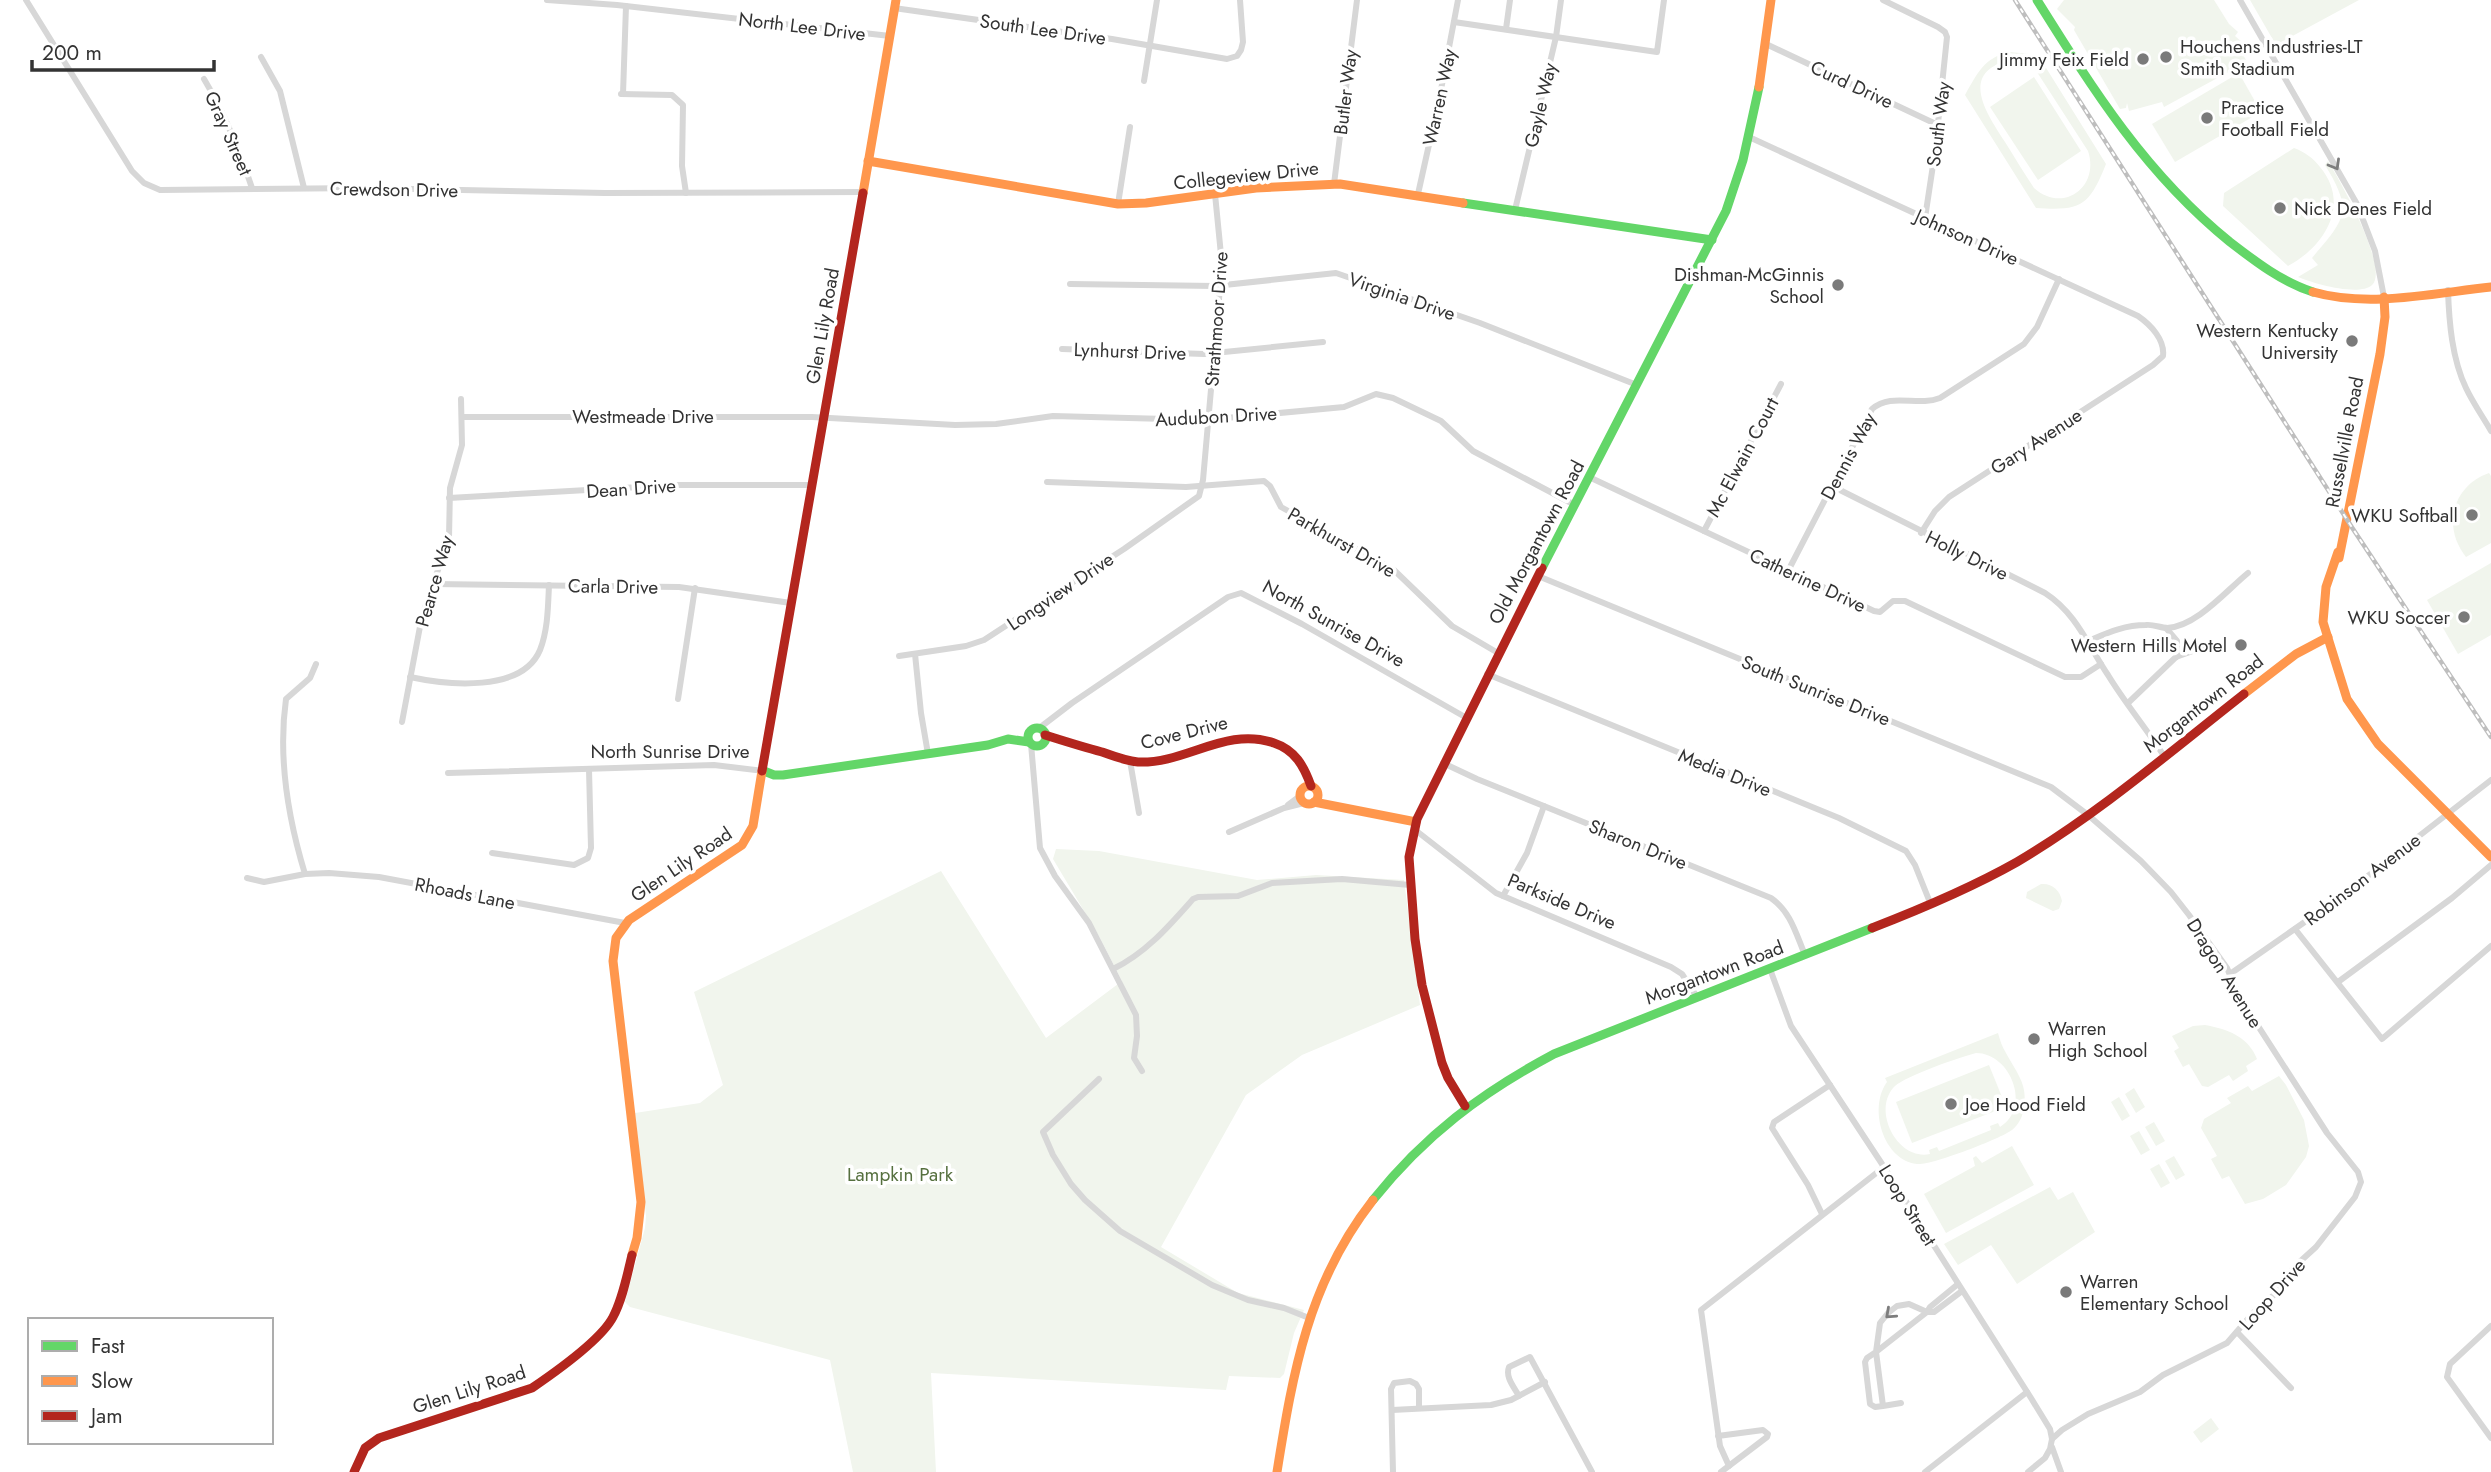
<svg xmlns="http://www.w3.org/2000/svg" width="2491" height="1472" font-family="Jost,sans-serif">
<rect width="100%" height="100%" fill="#fff"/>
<!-- green -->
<g fill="#f1f5ed" fill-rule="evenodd">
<path d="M2064,0H2214L2229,24L2238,32L2235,36L2244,44L2240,49L2247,62L2164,107L2162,102L2129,111L2127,103L2126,108L2120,109L2074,30L2075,27L2057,9Z"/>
<path d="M2250,0H2359L2276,45Z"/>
<path d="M2010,52L2038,55L2106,164C2089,206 2082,211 2036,208L1965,95C1977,74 1984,57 2010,52ZM2010,60L2021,61L2035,69L2088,151C2100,187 2063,214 2034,188C2024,173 2015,158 2005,142C1988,115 1957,73 2010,60Z"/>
<path d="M2239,73L2261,112L2175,162L2152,124Z"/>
<path d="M2034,77L2081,151L2038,180L1990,107Z"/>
<path d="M2294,148C2305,152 2313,158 2320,167C2351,204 2325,246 2288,266L2223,206L2224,193Z"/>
<path d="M2328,161C2339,179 2390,269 2372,285C2359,297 2312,283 2298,277L2318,265L2312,258C2345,219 2354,212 2325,165Z"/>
<path d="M2489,473L2491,476V543L2466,557C2442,527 2452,486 2489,473Z"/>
<path d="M2491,563V635L2458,654L2427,600Z"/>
<path d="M1056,849L1099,851L1257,880L1316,875L1404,880L1420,1005L1302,1055L1246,1095L1161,1247L1238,1293L1304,1310L1294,1333L1284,1374L1280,1378L1229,1376L1226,1390L931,1373L936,1472H853L830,1360L630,1307L625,1302L645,1228L646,1216L635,1113L700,1103L723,1085L694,992L941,871L1046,1038L1122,981L1099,936L1053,859Z"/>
<path d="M2041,884C2052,883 2060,890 2062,901L2059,909L2053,911L2026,898L2027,892Z"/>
<path d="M2205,1025C2227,1029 2248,1036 2257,1059L2246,1066L2248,1071L2233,1081L2229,1075L2208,1087L2202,1086L2189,1064L2183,1067L2174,1051L2179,1048L2172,1036L2193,1026Z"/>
<path d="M1998,1033C2000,1040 2002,1047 2006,1053C2016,1072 2028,1084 2024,1107C2023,1116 2019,1124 2012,1130C2000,1139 1930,1166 1917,1164C1883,1160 1868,1108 1887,1082L1885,1078ZM1976,1053C2011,1053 2032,1108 2000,1127L1998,1123L1990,1126L1991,1130L1939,1151L1937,1147L1929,1150L1930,1154C1897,1161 1871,1109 1895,1086C1906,1076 1960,1057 1976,1053Z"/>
<path d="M1989,1065L2006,1107L1912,1143L1896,1102Z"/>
<path d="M2279,1076L2286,1085L2304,1120L2309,1146L2306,1157L2286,1185L2263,1199L2245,1204L2229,1176L2222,1179L2211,1159L2217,1156L2201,1128L2204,1119L2231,1103L2227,1098L2248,1086L2252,1091Z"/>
<path d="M2134,1088L2145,1107L2136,1113L2125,1094Z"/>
<path d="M2119,1097L2130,1116L2122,1121L2111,1102Z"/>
<path d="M2154,1122L2165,1141L2156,1146L2145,1127Z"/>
<path d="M2139,1131L2150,1150L2141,1155L2130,1136Z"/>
<path d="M2012,1146L2034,1185L1946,1233L1924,1194L1975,1166L1973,1158L1976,1156L1982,1163Z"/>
<path d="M2174,1156L2185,1175L2176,1180L2165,1161Z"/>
<path d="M2159,1164L2170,1183L2161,1188L2150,1169Z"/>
<path d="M2050,1187L2058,1200L2073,1192L2095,1232L2017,1284L1991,1245L1958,1265L1944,1244Z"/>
<path d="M2211,1418L2219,1429L2201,1443L2193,1432Z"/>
</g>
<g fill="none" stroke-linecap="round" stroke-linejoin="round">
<!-- street -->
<g stroke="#d7d7d7" stroke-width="6">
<path d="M26,0L132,171L144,183L160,190L365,188L605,193L863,192"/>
<path d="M547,0L617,5L890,36"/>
<path d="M1883,0L1938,27L1945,32L1947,37L1935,152L1925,218"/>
<path d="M2240,0L2357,204L2375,251L2384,297"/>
<path d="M894,8L1112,39L1227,59L1237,56L1241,50L1243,42L1240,0"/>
<path d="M1454,22L1657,52L1664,0"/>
<path d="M1506,29L1510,0"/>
<path d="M1766,44L1938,125"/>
<path d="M261,57L280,91L304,188"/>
<path d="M204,79C225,114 239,149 252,188"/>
<path d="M1144,81L1157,0"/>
<path d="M621,94L672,95L683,105L682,166L686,193"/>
<path d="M623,94L626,6"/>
<path d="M1749,137L2138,316C2151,325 2165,340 2163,356L2153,365L1949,497L1935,511L1921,533"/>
<path d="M1334,184L1357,0"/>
<path d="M1418,194L1440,95L1458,0"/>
<path d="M1118,204L1130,127"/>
<path d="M1515,210L1556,37L1561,0"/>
<path d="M1070,284L1215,286L1336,273L1480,323L1637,385"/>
<path d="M2448,290C2449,322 2452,359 2466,388C2473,403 2483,417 2491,431"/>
<path d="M1062,349L1204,354L1323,342"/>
<path d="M462,417H812L955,425L996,424L1053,416L1204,420L1344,407L1376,394L1393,398L1441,421L1473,451L1575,505"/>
<path d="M1589,477L1874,611L1880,612L1893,601H1905L2065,677H2081L2101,664"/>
<path d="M1047,482L1186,487L1264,481L1270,486L1281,507L1394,570L1452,626L1498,653"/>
<path d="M1832,486L2045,593C2076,613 2088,645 2108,675C2125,703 2146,728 2164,756"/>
<path d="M449,498L675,485H812"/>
<path d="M1704,531L1781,384"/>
<path d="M1788,571L1872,409C1892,392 1917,407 1940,398L2024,344L2037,327L2059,279"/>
<path d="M1538,576L2051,787L2088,815L2141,861L2171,892L2189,915L2227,968L2240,998L2327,1133L2358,1172L2361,1182L2355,1197L2316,1247L2294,1267L2275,1294L2253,1313L2227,1343L2163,1375L2140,1392L2088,1414L2062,1430L2052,1439L2050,1449L2045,1458L2028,1472"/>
<path d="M433,584L679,587L791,603"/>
<path d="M2166,628L2177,641L2176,657"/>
<path d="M2088,641C2107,633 2124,625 2146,625C2153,624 2161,628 2167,628C2196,627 2227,590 2248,573"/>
<path d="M915,654L921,713L928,754"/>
<path d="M899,656L966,646L984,640L1124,549L1199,496L1203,480L1222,265L1215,194"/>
<path d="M1487,674L1839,818L1906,851L1915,865L1931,905"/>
<path d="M410,677C447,685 522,693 540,650C548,630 548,606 549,585"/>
<path d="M678,699L695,588"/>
<path d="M2128,703L2176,657L2204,647"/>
<path d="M402,722L422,616L449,538L450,488L462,445L461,399"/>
<path d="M1038,729L1072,703L1228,597L1241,593L1302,624L1465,717"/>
<path d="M1031,744L1040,848L1055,876L1089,923L1136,1015L1137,1036L1134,1058L1142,1071"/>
<path d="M1130,761L1139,813"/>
<path d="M1443,763L1477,779L1771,898C1791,912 1796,934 1805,955"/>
<path d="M448,773L714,765L764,771"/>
<path d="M1288,805L1300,796"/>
<path d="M1414,829L1496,893L1671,967L1682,974L1697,997"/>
<path d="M1229,832L1284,808L1304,803"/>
<path d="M492,853L574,865L588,858L591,848L589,769"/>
<path d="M305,874C288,818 278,756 286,699L310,678L316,664"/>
<path d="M247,878L264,882L305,874L329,873L379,877L625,923"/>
<path d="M1503,896L1527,853L1544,806"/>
<path d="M2295,929L2382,1039L2491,946"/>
<path d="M1113,969C1146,953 1169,926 1193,899L1198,897L1238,896L1272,883L1342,879L1410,885"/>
<path d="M1770,969L1791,1026L1884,1167L2031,1398L2050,1429L2052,1439"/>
<path d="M2230,974L2342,896L2491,780"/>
<path d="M2338,982L2452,898L2491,865"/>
<path d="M1099,1079L1043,1132L1053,1155L1071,1184L1085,1200L1120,1231L1212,1285L1248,1300L1284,1308L1309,1318"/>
<path d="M1822,1214L1808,1185L1772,1128L1774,1122L1830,1085"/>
<path d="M1958,1284L1930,1307L1927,1312H1934L1962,1291"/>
<path d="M2491,1326L2450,1364L2447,1377L2491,1438"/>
<path d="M2237,1332L2291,1388"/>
<path d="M1519,1396C1514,1387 1505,1377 1509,1367L1530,1357L1592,1472"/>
<path d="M1883,1406L1875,1407L1870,1404L1865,1362L1867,1358L1876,1352L1880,1323L1888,1313L1897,1306L1909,1304L1927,1312L1876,1352L1883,1406L1901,1403"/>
<path d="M1392,1410L1491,1405L1511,1400L1545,1382"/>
<path d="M1718,1436L1763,1430L1768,1434L1767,1437L1721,1472"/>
<path d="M2052,1447L2061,1472"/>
<path d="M1729,1466L1720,1446L1701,1310L1884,1167"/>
<path d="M1393,1472L1391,1389L1394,1383L1410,1381L1416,1384L1419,1389V1408"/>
<path d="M1925,1472L2027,1392"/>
</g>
<!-- fast -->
<g stroke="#63d668" stroke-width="9">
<path d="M2037,0C2094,91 2146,174 2230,242C2256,262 2282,282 2313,292"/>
<path d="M1463,203L1712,240"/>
<path d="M1542,568L1726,211L1743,160L1759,87"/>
<circle cx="1037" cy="737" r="9"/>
<path d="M764,771L774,775H783L988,745L1008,739L1029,742"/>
<path d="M1373,1200C1425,1135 1481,1093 1554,1054L1872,928"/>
</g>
<!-- slow -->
<g stroke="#ff974d" stroke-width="9">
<path d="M1759,87L1771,0"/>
<path d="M868,161L1118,204L1146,203L1256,188L1340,184L1463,203"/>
<path d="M863,193L896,0"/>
<path d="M2313,292C2369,308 2434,293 2491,287"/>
<path d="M2338,552L2326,587L2323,622L2347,699L2378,744L2491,857"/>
<path d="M2339,558L2380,354L2385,317L2384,297"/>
<path d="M2244,694L2296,654L2328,637"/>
<circle cx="1309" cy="795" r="9"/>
<path d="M1314,802L1416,822"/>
<path d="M632,1255L637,1238L641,1202L613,961L616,938L629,920L742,845L753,826L762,771"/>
<path d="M1277,1472C1293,1372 1308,1283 1373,1200"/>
</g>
<!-- jam -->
<g stroke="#b3261e" stroke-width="9">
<path d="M1045,735C1064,741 1083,747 1102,752C1113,756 1126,761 1138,762C1186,764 1226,726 1274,743C1295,750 1304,766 1311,786"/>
<path d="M762,771L863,193"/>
<path d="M1872,928C1921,909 1971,888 2017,862C2098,814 2170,752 2244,694"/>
<path d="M1465,1106L1448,1078L1442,1063L1422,985L1415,939L1409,857L1417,819L1542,568"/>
<path d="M354,1472L365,1448L379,1438L532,1388C554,1373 601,1340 613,1317C623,1298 627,1275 632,1255"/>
</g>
<defs>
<path id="rail" d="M2015,0L2353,529L2491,737"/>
</defs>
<!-- rail casing -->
<use href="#rail" stroke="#bebebe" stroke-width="4.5"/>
<!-- rail -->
<use href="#rail" stroke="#fff" stroke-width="2" stroke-dasharray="5" stroke-linecap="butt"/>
</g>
<!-- one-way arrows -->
<defs><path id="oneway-chevron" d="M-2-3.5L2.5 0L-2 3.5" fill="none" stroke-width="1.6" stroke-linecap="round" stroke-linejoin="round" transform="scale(1.75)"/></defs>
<g stroke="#7d7d7d">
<use href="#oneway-chevron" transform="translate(2335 165) rotate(60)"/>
<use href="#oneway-chevron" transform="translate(1890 1314) rotate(138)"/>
</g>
<!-- markers -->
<g fill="#7a7a7a" stroke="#fff" stroke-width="2.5">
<circle cx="2166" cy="57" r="7"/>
<circle cx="2143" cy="59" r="7"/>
<circle cx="2207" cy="118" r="7"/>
<circle cx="2280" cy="208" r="7"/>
<circle cx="1838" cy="285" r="7"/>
<circle cx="2352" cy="341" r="7"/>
<circle cx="2472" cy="515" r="7"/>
<circle cx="2464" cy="617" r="7"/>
<circle cx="2241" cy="645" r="7"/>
<circle cx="2034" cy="1039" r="7"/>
<circle cx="1951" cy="1104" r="7"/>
<circle cx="2066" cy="1292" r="7"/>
</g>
<g text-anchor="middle" stroke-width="7" stroke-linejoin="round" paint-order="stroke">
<!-- street labels -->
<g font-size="19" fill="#333" stroke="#fff">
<text transform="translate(802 26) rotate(7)" y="7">North Lee Drive</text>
<text transform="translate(1043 29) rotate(8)" y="7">South Lee Drive</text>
<text transform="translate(1852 84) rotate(25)" y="7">Curd Drive</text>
<text transform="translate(1345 92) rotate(-83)" y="7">Butler Way</text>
<text transform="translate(1439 97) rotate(-78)" y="7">Warren Way</text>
<text transform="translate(1540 105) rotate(-77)" y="7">Gayle Way</text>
<text transform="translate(1938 124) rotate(-83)" y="7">South Way</text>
<text transform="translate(229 133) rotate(66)" y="7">Gray Street</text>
<text transform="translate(1246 175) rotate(-6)" y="7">Collegeview Drive</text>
<text transform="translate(394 189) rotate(1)" y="7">Crewdson Drive</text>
<text transform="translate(1967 237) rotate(24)" y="7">Johnson Drive</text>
<text transform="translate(1402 296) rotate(19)" y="7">Virginia Drive</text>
<text transform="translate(1216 319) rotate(-86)" y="7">Strathmoor Drive</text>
<text transform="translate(822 326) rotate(-80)" y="7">Glen Lily Road</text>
<text transform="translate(1130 351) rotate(2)" y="7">Lynhurst Drive</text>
<text x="643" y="423">Westmeade Drive</text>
<text transform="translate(1216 416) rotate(-3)" y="7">Audubon Drive</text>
<text transform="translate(2036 441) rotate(-33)" y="7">Gary Avenue</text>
<text transform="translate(2344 442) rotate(-79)" y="7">Russellville Road</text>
<text transform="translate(1848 456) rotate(-62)" y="7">Dennis Way</text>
<text transform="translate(1742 457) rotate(-62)" y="7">Mc Elwain Court</text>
<text transform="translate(631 488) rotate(-4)" y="7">Dean Drive</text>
<text transform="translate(1342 542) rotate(30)" y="7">Parkhurst Drive</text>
<text transform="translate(1536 542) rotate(-62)" y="7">Old Morgantown Road</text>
<text transform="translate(1967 555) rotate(26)" y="7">Holly Drive</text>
<text transform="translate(1808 580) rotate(25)" y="7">Catherine Drive</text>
<text transform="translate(434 581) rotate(-74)" y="7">Pearce Way</text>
<text transform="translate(613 586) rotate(1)" y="7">Carla Drive</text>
<text transform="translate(1060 591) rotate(-34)" y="7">Longview Drive</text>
<text transform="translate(1334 623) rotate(29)" y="7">North Sunrise Drive</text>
<text transform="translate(1816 690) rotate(22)" y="7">South Sunrise Drive</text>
<text transform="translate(2203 703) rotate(-38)" y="7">Morgantown Road</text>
<text transform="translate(1184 732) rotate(-14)" y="7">Cove Drive</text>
<text x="670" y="758">North Sunrise Drive</text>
<text transform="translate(1725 772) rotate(22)" y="7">Media Drive</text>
<text transform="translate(1638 844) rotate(22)" y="7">Sharon Drive</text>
<text transform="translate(681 864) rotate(-34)" y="7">Glen Lily Road</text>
<text transform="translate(2362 879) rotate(-37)" y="7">Robinson Avenue</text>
<text transform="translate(465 893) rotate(11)" y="7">Rhoads Lane</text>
<text transform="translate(1562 901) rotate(23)" y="7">Parkside Drive</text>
<text transform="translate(1714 972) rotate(-21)" y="7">Morgantown Road</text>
<text transform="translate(2225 973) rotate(58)" y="7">Dragon Avenue</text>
<text transform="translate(1908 1205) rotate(58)" y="7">Loop Street</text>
<text transform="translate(2272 1294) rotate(-48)" y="7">Loop Drive</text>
<text transform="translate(469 1389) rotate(-18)" y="7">Glen Lily Road</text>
</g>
<!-- poi labels -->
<g font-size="19" fill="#333" stroke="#fff" text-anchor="start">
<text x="2180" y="53">Houchens Industries-LT<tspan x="2180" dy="22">Smith Stadium</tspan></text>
<text x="2129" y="66" text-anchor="end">Jimmy Feix Field</text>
<text x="2221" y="114">Practice<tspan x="2221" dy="22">Football Field</tspan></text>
<text x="2294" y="215">Nick Denes Field</text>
<text x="1824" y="281" text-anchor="end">Dishman-McGinnis<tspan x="1824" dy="22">School</tspan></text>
<text x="2338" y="337" text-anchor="end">Western Kentucky<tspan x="2338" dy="22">University</tspan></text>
<text x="2458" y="522" text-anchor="end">WKU Softball</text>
<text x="2450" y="624" text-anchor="end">WKU Soccer</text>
<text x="2227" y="652" text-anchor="end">Western Hills Motel</text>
<text x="2048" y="1035">Warren<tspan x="2048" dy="22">High School</tspan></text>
<text x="1965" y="1111">Joe Hood Field</text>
<text x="2080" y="1288">Warren<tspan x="2080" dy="22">Elementary School</tspan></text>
</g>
<!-- park labels -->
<g font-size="19" fill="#56703f" stroke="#fff">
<text x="900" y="1181">Lampkin Park</text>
</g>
</g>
<!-- legend -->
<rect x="28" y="1318" width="245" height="126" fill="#ffffff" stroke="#adadad" stroke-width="2"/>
<rect x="42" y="1341" width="35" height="10" fill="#63d668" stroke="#adadad" stroke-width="2"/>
<text x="91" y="1353" font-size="21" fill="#333333">Fast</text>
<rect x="42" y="1376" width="35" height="10" fill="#ff974d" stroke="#adadad" stroke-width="2"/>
<text x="91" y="1388" font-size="21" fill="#333333">Slow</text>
<rect x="42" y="1411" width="35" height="10" fill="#b3261e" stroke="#adadad" stroke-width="2"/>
<text x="91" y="1423" font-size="21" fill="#333333">Jam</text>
<!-- scale -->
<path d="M32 60v10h182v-10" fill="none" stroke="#333333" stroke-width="3.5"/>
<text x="42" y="60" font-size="21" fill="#333333" stroke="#ffffff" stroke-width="5" paint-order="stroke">200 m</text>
</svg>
